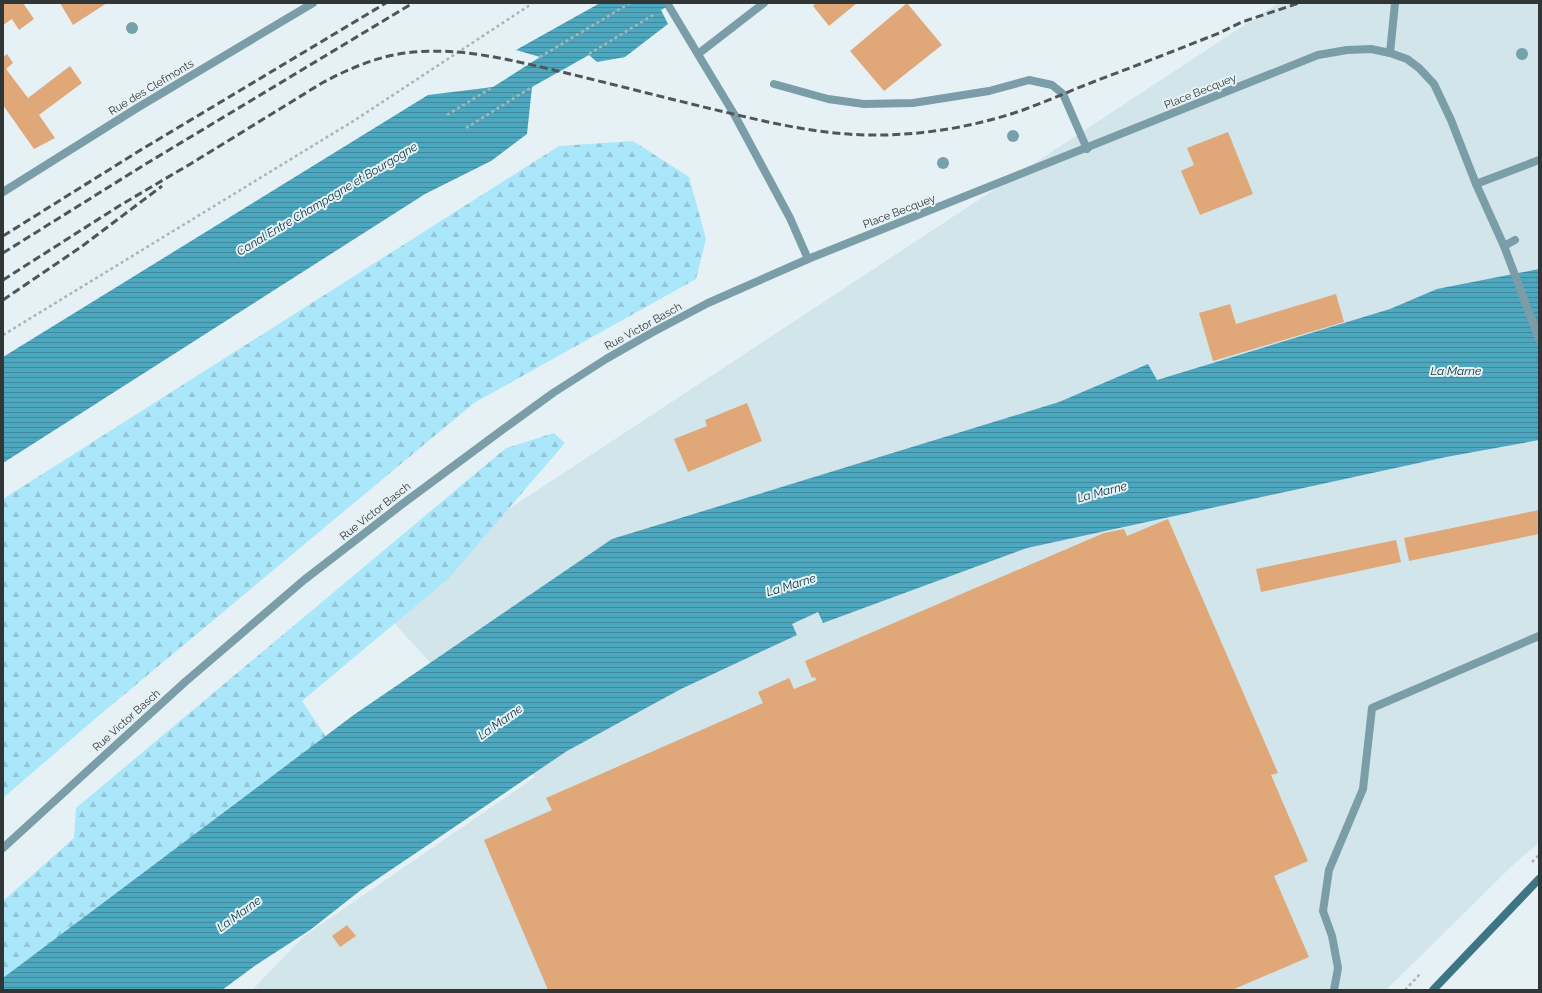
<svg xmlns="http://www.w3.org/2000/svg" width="1542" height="993" font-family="Raleway,sans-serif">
<defs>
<pattern id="forest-firs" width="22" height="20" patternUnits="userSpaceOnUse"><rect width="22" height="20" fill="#abe7fa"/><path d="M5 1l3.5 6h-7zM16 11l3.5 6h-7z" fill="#93c7d7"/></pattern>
<pattern id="water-rules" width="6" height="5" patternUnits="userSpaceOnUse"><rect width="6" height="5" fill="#4da7bf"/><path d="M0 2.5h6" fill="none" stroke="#40899c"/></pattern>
</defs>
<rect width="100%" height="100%" fill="#e6f1f5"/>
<!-- built -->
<path fill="#d2e5eb" d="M1278,3H1539V843L1516,862L1386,990H252L304,936L535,777L372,599Z"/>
<!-- forest -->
<g fill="url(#forest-firs)">
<path d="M633,141L689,177L706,239L696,279L474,403L96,718L3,798V499L559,146Z"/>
<path d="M554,433L565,443L449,578L302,701L336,752L3,990V901L74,838L76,808L506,448Z"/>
</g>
<!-- water -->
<g fill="url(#water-rules)">
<path d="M600,3H674L661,10L668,24L625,57L597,62L589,55L532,87L527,134L491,161L425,194L3,463V357L428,95L493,87L540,57L516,50Z"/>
<path d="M1539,269V440L1446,457L1027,548L823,623L818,612L792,624L797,635L681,689L567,751L361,890L310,930L256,965L222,990H3V978L355,714L612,539L1059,402L1148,364L1157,380L1390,309L1437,289Z"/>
</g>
<!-- building -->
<g fill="#e0a878">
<path d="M3,3H23L34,19L19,30L12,19L3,25Z"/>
<path d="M60,3H107L73,25Z"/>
<path d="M816,3H857L829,26L813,6Z"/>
<path d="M907,3L942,45L884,91L850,51Z"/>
<path d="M7,54L13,63L6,69L28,98L70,66L82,83L39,115L55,138L34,149L3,105V57Z"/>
<path d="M1228,132L1253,194L1200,215L1181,171L1194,165L1187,148Z"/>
<path d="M1336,294L1344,322L1213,361L1199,313L1230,304L1236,324Z"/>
<path d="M747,403L762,441L688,472L674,439L707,426L705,420Z"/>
<path d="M1539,510V534L1409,561L1404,538Z"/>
<path d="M1168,519L1278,773L1271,775L1308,861L1274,876L1309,957L1232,990H548L484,840L552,810L546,798L763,703L758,692L789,678L794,689L816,680L815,677L812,678L805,661L1104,533L1124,529L1127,536Z"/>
<path d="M1396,540L1401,562L1261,592L1256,569Z"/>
<path d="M347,925L356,936L340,947L332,936Z"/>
</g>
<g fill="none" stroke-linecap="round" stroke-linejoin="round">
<!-- path -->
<g stroke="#abb5b8" stroke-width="2.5" stroke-dasharray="3 3" stroke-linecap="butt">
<path d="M589,54L653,15"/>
<path d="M540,57L630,3"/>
<path d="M447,115L493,87"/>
<path d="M466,128L532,87"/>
<path d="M3,335L355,120L533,3"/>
<path d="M1532,862L1539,855"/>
<path d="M1405,990L1421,973"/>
</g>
<!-- service -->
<g stroke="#7a9da7" stroke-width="8">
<path d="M1390,53L1395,3"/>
<path d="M698,54L764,3"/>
<path d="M774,84L828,99L864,104L913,103L989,91L1029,80L1052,85L1063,94L1087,149"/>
<path d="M1334,990L1338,968L1332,936L1323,911L1329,870L1363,789L1372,708L1539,636"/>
</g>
<!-- minor -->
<g stroke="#7a9da7" stroke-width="8">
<path d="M667,3L734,114L790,218L808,259"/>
<path d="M1476,184L1539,160"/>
<path d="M1504,246L1539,339"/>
<path d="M3,848L185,682L304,580L401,505L498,433L553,393L606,359L653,332L708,303L808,259L1318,55L1347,50L1371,49L1390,53L1407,59L1419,68L1434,84L1451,120L1476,184L1504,246L1515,240"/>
</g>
<!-- tertiary -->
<path stroke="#7a9da7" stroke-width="8" d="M3,192L137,108L313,3"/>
<!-- secondary -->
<path stroke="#3e7584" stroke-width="8" d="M1433,990L1539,879"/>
<!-- rail -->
<g stroke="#505657" stroke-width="3" stroke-dasharray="8 4" stroke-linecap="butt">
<path d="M3,236L139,151L386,3"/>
<path d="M3,253L144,165L413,3"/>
<path d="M3,280L119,206L192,163L322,83C348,69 376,57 405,53C458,46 511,60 562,72C612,84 662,97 712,109C763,121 814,134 868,135C920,136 974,127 1023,110C1047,101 1070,91 1093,82C1135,66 1177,50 1219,33L1242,22L1299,3"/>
<path d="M3,300L81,247L162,186"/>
</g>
</g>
<!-- trees -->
<g fill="#75a1ad">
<circle cx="132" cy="28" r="6"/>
<circle cx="1522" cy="54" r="6"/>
<circle cx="1013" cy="136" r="6"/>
<circle cx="943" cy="163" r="6"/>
</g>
<g text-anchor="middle" stroke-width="4" stroke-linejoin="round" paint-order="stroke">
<!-- street labels -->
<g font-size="11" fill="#303536" stroke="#e6f1f5">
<text transform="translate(151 87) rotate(-31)" y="4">Rue des Clefmonts</text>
<text transform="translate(1200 91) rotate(-22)" y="4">Place Becquey</text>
<text transform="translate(899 211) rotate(-21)" y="4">Place Becquey</text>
<text transform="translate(643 326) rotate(-29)" y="4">Rue Victor Basch</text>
<text transform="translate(375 511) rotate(-38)" y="4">Rue Victor Basch</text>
<text transform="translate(126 720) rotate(-42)" y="4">Rue Victor Basch</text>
</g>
<!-- water labels -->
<g font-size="12" font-style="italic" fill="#06323d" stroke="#e6f1f5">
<text transform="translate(327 199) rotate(-31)" y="4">Canal Entre Champagne et Bourgogne</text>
<text x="1456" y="375">La Marne</text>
<text transform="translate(1102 492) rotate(-15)" y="4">La Marne</text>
<text transform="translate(791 585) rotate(-17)" y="4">La Marne</text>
<text transform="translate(500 722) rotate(-35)" y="4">La Marne</text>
<text transform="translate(239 914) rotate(-36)" y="4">La Marne</text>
</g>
</g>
<!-- border -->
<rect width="1542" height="993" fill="none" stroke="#303536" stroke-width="8"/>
</svg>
